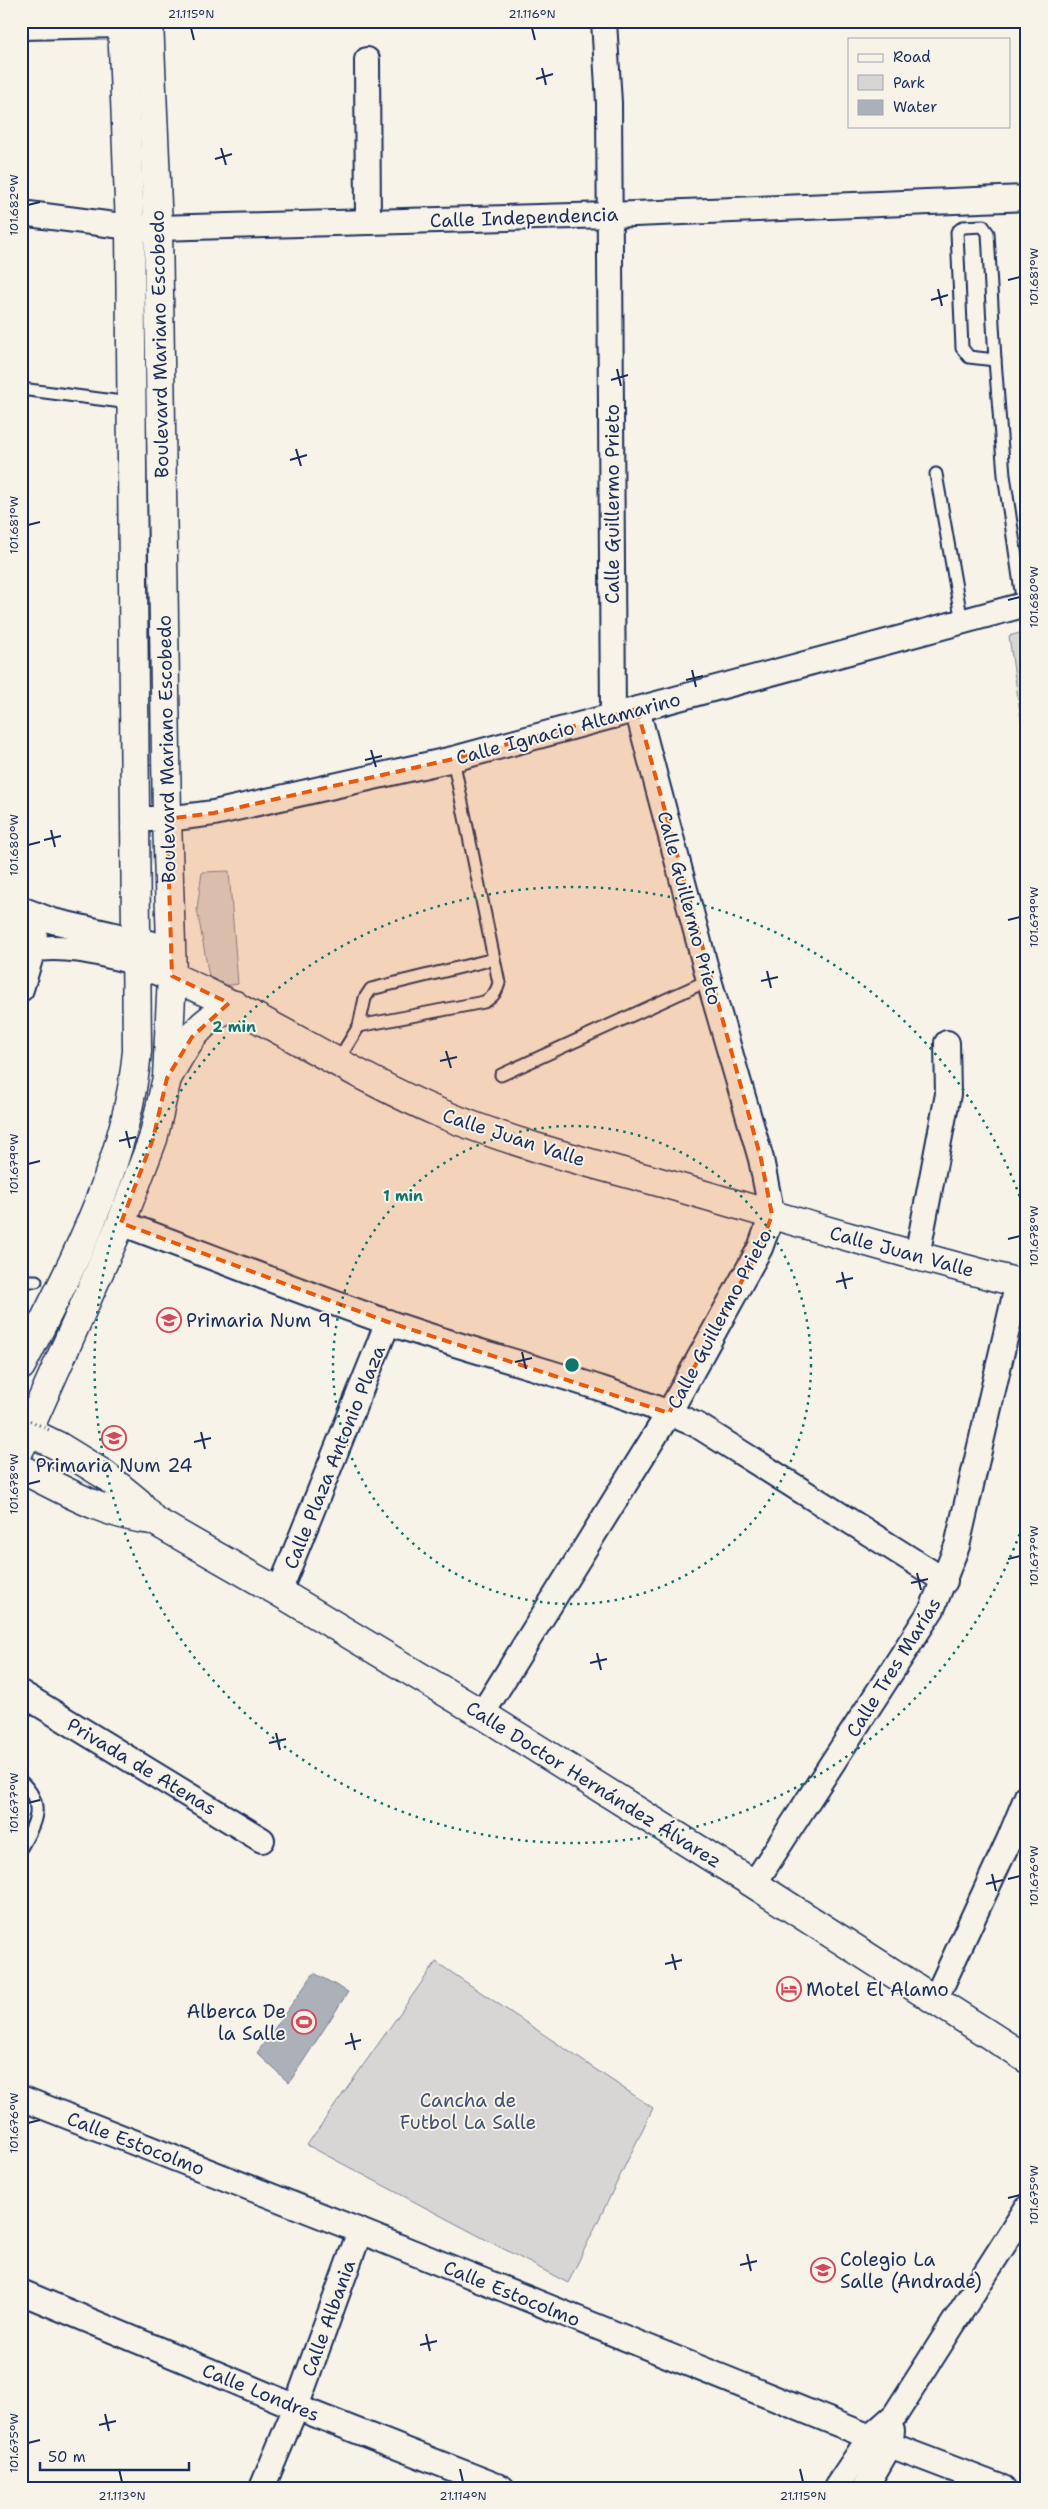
<svg xmlns="http://www.w3.org/2000/svg" width="1048" height="2509" font-family="'Shantell Sans',sans-serif">
<rect width="100%" height="100%" fill="#f7f3e8"/>
<filter id="ink" filterUnits="userSpaceOnUse"><feTurbulence type="fractalNoise" baseFrequency=".02" numOctaves="2"/><feDisplacementMap in="SourceGraphic" scale="10" xChannelSelector="R" yChannelSelector="G"/><feConvolveMatrix kernelMatrix="1 2 1 2 8 2 1 2 1" color-interpolation-filters="sRGB"/></filter>
<g filter="url(#ink)">
<!-- green -->
<g fill="#d7d6d4" stroke="#798299">
<path d="M1027,631V726H1022L1009,636Z"/>
<path d="M229,871L238,984L211,988L197,909L202,872Z"/>
<path d="M436,1962L653,2108L568,2283L307,2145Z"/>
</g>
<!-- water -->
<path fill="#acb0b9" stroke="#727c95" d="M314,1973L348,1992L289,2083L257,2053Z"/>
<g fill="none" stroke-linecap="round" stroke-linejoin="round">
<defs>
<g id="lane">
<path d="M983,226L988,233L995,360L969,357L962,348L957,232L963,227Z"/>
<path d="M995,360L1004,475L1023,605"/>
<path d="M21,389L130,403"/>
<path d="M936,474L962,622"/>
<path d="M359,1026L484,1002C493,997 496,993 499,983L453,759"/>
<path d="M337,1062L359,1026L365,998L371,989L494,959"/>
<path d="M501,1075L709,980"/>
<path d="M21,1281H36"/>
<path d="M21,1781C46,1804 36,1822 21,1848"/>
</g>
<g id="street">
<path d="M604,21L609,103L613,716"/>
<path d="M21,27L123,25"/>
<path d="M367,60L368,222"/>
<path d="M21,213L130,227L158,228L610,215L1027,198"/>
<path d="M134,819H167L214,813L453,759L1027,604"/>
<path d="M21,909L53,921L171,948"/>
<path d="M21,951C64,943 96,952 137,963"/>
<path d="M21,989L33,949L37,915"/>
<path d="M121,1223C210,1256 298,1291 387,1322C490,1358 597,1381 697,1425L945,1581"/>
<path d="M917,1256L948,1094L947,1043"/>
<path d="M279,1592L388,1322"/>
<path d="M21,1693L262,1840"/>
<path d="M482,1714L669,1413L760,1248L772,1215L761,1159L709,980L637,709"/>
<path d="M754,1884L932,1609L957,1546L1018,1282"/>
<path d="M935,2000L1009,1840L1027,1796"/>
<path d="M21,2098L360,2231L890,2445L1003,2488"/>
<path d="M21,2292L296,2407L502,2488"/>
<path d="M262,2488L296,2407L360,2231"/>
<path d="M836,2488L870,2437L895,2415L1027,2208"/>
<path d="M865,2488L890,2445L892,2431"/>
</g>
<g id="secondary">
<path d="M137,963C244,1001 336,1069 440,1113C516,1145 598,1165 677,1187C793,1221 909,1255 1027,1285"/>
<path d="M21,1428L58,1446L105,1475L138,1502L153,1520L279,1592L482,1714L754,1884L1027,2059"/>
<path d="M21,1469C64,1490 106,1516 153,1520"/>
</g>
<g id="primary">
<path d="M169,1075C186,1043 200,1019 235,1005"/>
<path d="M21,1366C72,1266 127,1164 137,1051L130,227L122,21"/>
<path d="M21,1447L121,1223L153,1139L167,1078L172,976L167,819L158,228L149,21"/>
</g>
</defs>
<!-- lane casing -->
<use href="#lane" stroke="#1b2f5e" stroke-width="15"/>
<!-- street casing -->
<use href="#street" stroke="#1b2f5e" stroke-width="28"/>
<!-- secondary casing -->
<use href="#secondary" stroke="#1b2f5e" stroke-width="31"/>
<!-- primary casing -->
<use href="#primary" stroke="#1b2f5e" stroke-width="31"/>
<!-- lane -->
<use href="#lane" stroke="#f7f3e8" stroke-width="11"/>
<!-- street -->
<use href="#street" stroke="#f7f3e8" stroke-width="24"/>
<!-- secondary -->
<use href="#secondary" stroke="#f7f3e8" stroke-width="28"/>
<!-- primary -->
<use href="#primary" stroke="#f7f3e8" stroke-width="28"/>
<!-- path-bridge -->
<path stroke="#1b2f5e" stroke-width="3" stroke-dasharray="1 4" stroke-linecap="butt" d="M21,1416L49,1430"/>
</g>
</g>
<!-- marked area -->
<path fill="#e8590c" fill-opacity="0.2" stroke="#e8590c" stroke-width="4" stroke-dasharray="10 6" stroke-linejoin="round" d="M637,709L761,1159L772,1215L760,1248L669,1413L388,1322L121,1223L153,1139L167,1078L192,1037L229,1003L172,976L167,819L214,813L453,759Z"/>
<!-- ticks -->
<path fill="none" stroke="#1b2f5e" stroke-width="2" d="M191,28L194,40M532,28L535,40M542,68L546,85M536,79L553,74M221,148L226,165M215,159L232,154M28,205L40,202M1008,280L1020,277M938,289L942,306M931,300L948,295M617,369L621,386M611,380L628,375M296,449L301,466M290,460L307,455M28,525L40,522M1008,600L1020,597M692,670L696,687M686,680L703,676M371,750L376,767M365,760L382,756M51,830L55,847M44,840L61,836M28,845L40,842M1008,920L1020,917M767,971L771,988M761,981L778,977M446,1051L451,1068M440,1061L457,1057M126,1131L130,1148M119,1141L136,1137M28,1164L40,1161M1008,1239L1020,1236M842,1272L846,1289M836,1282L853,1278M522,1352L526,1369M515,1362L532,1358M201,1432L205,1449M194,1442L211,1438M28,1484L40,1481M1008,1559L1020,1556M917,1573L921,1590M911,1583L928,1579M597,1653L601,1670M590,1663L607,1659M276,1733L280,1750M269,1743L286,1739M28,1803L40,1800M992,1874L996,1891M1008,1879L1020,1876M986,1884L1003,1880M672,1954L676,1970M665,1964L682,1960M351,2033L355,2050M345,2044L361,2040M28,2123L40,2120M1008,2198L1020,2195M747,2254L751,2271M740,2265L757,2261M426,2334L430,2351M420,2345L437,2341M105,2414L109,2431M99,2425L116,2421M28,2443L40,2440M119,2469L122,2482M460,2469L463,2482M800,2469L803,2482"/>
<!-- distance rings -->
<g fill="none" stroke="#0f766e" stroke-width="2.5" stroke-dasharray="2.5 5">
<circle cx="572" cy="1365" r="239"/>
<path d="M1027 1513A478 478 0 1 1 1027 1217"/>
</g>
<!-- icons -->
<defs>
<symbol id="school-ring" viewBox="-11 -11 22 22"><circle r="9.5" fill="#f7f3e8" stroke="#d1495b" stroke-width="1.5"/><path d="M0-5L7-2L0 1L-7-2ZM-4 1L0 2.5L4 1V4Q0 6-4 4Z" fill="#d1495b"/></symbol>
<symbol id="hotel-ring" viewBox="-11 -11 22 22"><circle r="9.5" fill="#f7f3e8" stroke="#d1495b" stroke-width="1.5"/><path d="M-6-4.5h1.5V1H6V5H4.5V3h-9V5H-6ZM-4 0a1.8 1.8 0 1 1 3.6 0ZM.5 0V-2.5h3Q6-2.5 6 0Z" fill="#d1495b"/></symbol>
<symbol id="stadium-ring" viewBox="-11 -11 22 22"><circle r="9.5" fill="#f7f3e8" stroke="#d1495b" stroke-width="1.5"/><path d="M0-5a6.5 5 0 1 0 0 10a6.5 5 0 1 0 0-10ZM-3.5-1.8h7v3.6h-7Z" fill="#d1495b"/></symbol>
</defs>
<g fill-rule="evenodd">
<use href="#school-ring" x="155" y="1306" width="28" height="28"/>
<use href="#school-ring" x="100" y="1424" width="28" height="28"/>
<use href="#hotel-ring" x="775" y="1975" width="28" height="28"/>
<use href="#stadium-ring" x="290" y="2008" width="28" height="28"/>
<use href="#school-ring" x="809" y="2256" width="28" height="28"/>
</g>
<g text-anchor="middle" stroke-width="4" stroke-linejoin="round" paint-order="stroke">
<!-- street labels -->
<g font-size="19" fill="#1b2f5e" stroke="#f7f3e8">
<text transform="translate(524 217) rotate(-2)" y="7">Calle Independencia</text>
<text transform="translate(159 344) rotate(-91)" y="7">Boulevard Mariano Escobedo</text>
<text transform="translate(612 504) rotate(-90)" y="7">Calle Guillermo Prieto</text>
<text transform="translate(568 728) rotate(-15)" y="7">Calle Ignacio Altamarino</text>
<text transform="translate(166 749) rotate(-91)" y="7">Boulevard Mariano Escobedo</text>
<text transform="translate(690 908) rotate(75)" y="7">Calle Guillermo Prieto</text>
<text transform="translate(514 1137) rotate(18)" y="7">Calle Juan Valle</text>
<text transform="translate(902 1251) rotate(15)" y="7">Calle Juan Valle</text>
<text transform="translate(719 1319) rotate(-62)" y="7">Calle Guillermo Prieto</text>
<text transform="translate(334 1457) rotate(-68)" y="7">Calle Plaza Antonio Plaza</text>
<text transform="translate(893 1667) rotate(-58)" y="7">Calle Tres Marías</text>
<text transform="translate(142 1766) rotate(31)" y="7">Privada de Atenas</text>
<text transform="translate(594 1784) rotate(32)" y="7">Calle Doctor Hernández Álvarez</text>
<text transform="translate(136 2143) rotate(21)" y="7">Calle Estocolmo</text>
<text transform="translate(512 2293) rotate(22)" y="7">Calle Estocolmo</text>
<text transform="translate(328 2318) rotate(-70)" y="7">Calle Albania</text>
<text transform="translate(261 2392) rotate(22)" y="7">Calle Londres</text>
</g>
<!-- poi labels -->
<g font-size="19" fill="#1b2f5e" stroke="#f7f3e8" text-anchor="start">
<text x="186" y="1327">Primaria Num 9</text>
<text x="114" y="1472" text-anchor="middle">Primaria Num 24</text>
<text x="806" y="1996">Motel El Alamo</text>
<text x="286" y="2018" text-anchor="end">Alberca De<tspan x="286" dy="22">la Salle</tspan></text>
<text x="840" y="2266">Colegio La<tspan x="840" dy="22">Salle (Andrade)</tspan></text>
</g>
<!-- park labels -->
<g font-size="19" fill="#415076" stroke="#f7f3e8">
<text x="468" y="2107">Cancha de<tspan x="468" dy="22">Futbol La Salle</tspan></text>
</g>
</g>
<circle cx="572" cy="1365" r="8" fill="#0f766e" stroke="#f7f3e8" stroke-width="2.5"/>
<g font-size="15" text-anchor="middle" font-weight="bold" fill="#0f766e" stroke="#f7f3e8" stroke-width="4" stroke-linejoin="round" paint-order="stroke">
<text x="234" y="1032">2 min</text>
<text x="403" y="1201">1 min</text>
</g>
<!-- margin -->
<rect width="1048" height="2509" fill="none" stroke="#f7f3e8" stroke-width="55"/>
<!-- legend -->
<rect x="848" y="38" width="162" height="90" fill="#f7f3e8" stroke="#9fa5b1"/>
<rect x="858" y="54" width="25" height="8" fill="#f7f3e8" stroke="#9fa5b1"/>
<text x="893" y="62" font-size="15" fill="#1b2f5e">Road</text>
<rect x="858" y="75" width="25" height="15" fill="#d7d6d4" stroke="#9fa5b1"/>
<text x="893" y="88" font-size="15" fill="#1b2f5e">Park</text>
<rect x="858" y="100" width="25" height="15" fill="#acb0b9" stroke="#9fa5b1"/>
<text x="893" y="112" font-size="15" fill="#1b2f5e">Water</text>
<!-- scale -->
<path d="M40 2462v8h149v-8" fill="none" stroke="#1b2f5e" stroke-width="2.5"/>
<text x="48" y="2462" font-size="15" fill="#1b2f5e" stroke="#f7f3e8" stroke-width="4" paint-order="stroke">50 m</text>
<rect x="28" y="28" width="992" height="2454" fill="none" stroke="#1b2f5e" stroke-width="2"/>
<g font-size="12" text-anchor="middle" fill="#1b2f5e">
<text x="191" y="18">21.115°N</text>
<text x="532" y="18">21.116°N</text>
<text transform="translate(14 205) rotate(-90)" y="4">101.682°W</text>
<text transform="translate(1034 277) rotate(-90)" y="4">101.681°W</text>
<text transform="translate(14 525) rotate(-90)" y="4">101.681°W</text>
<text transform="translate(1034 597) rotate(-90)" y="4">101.680°W</text>
<text transform="translate(14 845) rotate(-90)" y="4">101.680°W</text>
<text transform="translate(1034 917) rotate(-90)" y="4">101.679°W</text>
<text transform="translate(14 1164) rotate(-90)" y="4">101.679°W</text>
<text transform="translate(1034 1236) rotate(-90)" y="4">101.678°W</text>
<text transform="translate(14 1484) rotate(-90)" y="4">101.678°W</text>
<text transform="translate(1034 1556) rotate(-90)" y="4">101.677°W</text>
<text transform="translate(14 1803) rotate(-90)" y="4">101.677°W</text>
<text transform="translate(1034 1876) rotate(-90)" y="4">101.676°W</text>
<text transform="translate(14 2123) rotate(-90)" y="4">101.676°W</text>
<text transform="translate(1034 2195) rotate(-90)" y="4">101.675°W</text>
<text transform="translate(14 2443) rotate(-90)" y="4">101.675°W</text>
<text x="122" y="2500">21.113°N</text>
<text x="463" y="2500">21.114°N</text>
<text x="803" y="2500">21.115°N</text>
</g>
</svg>
